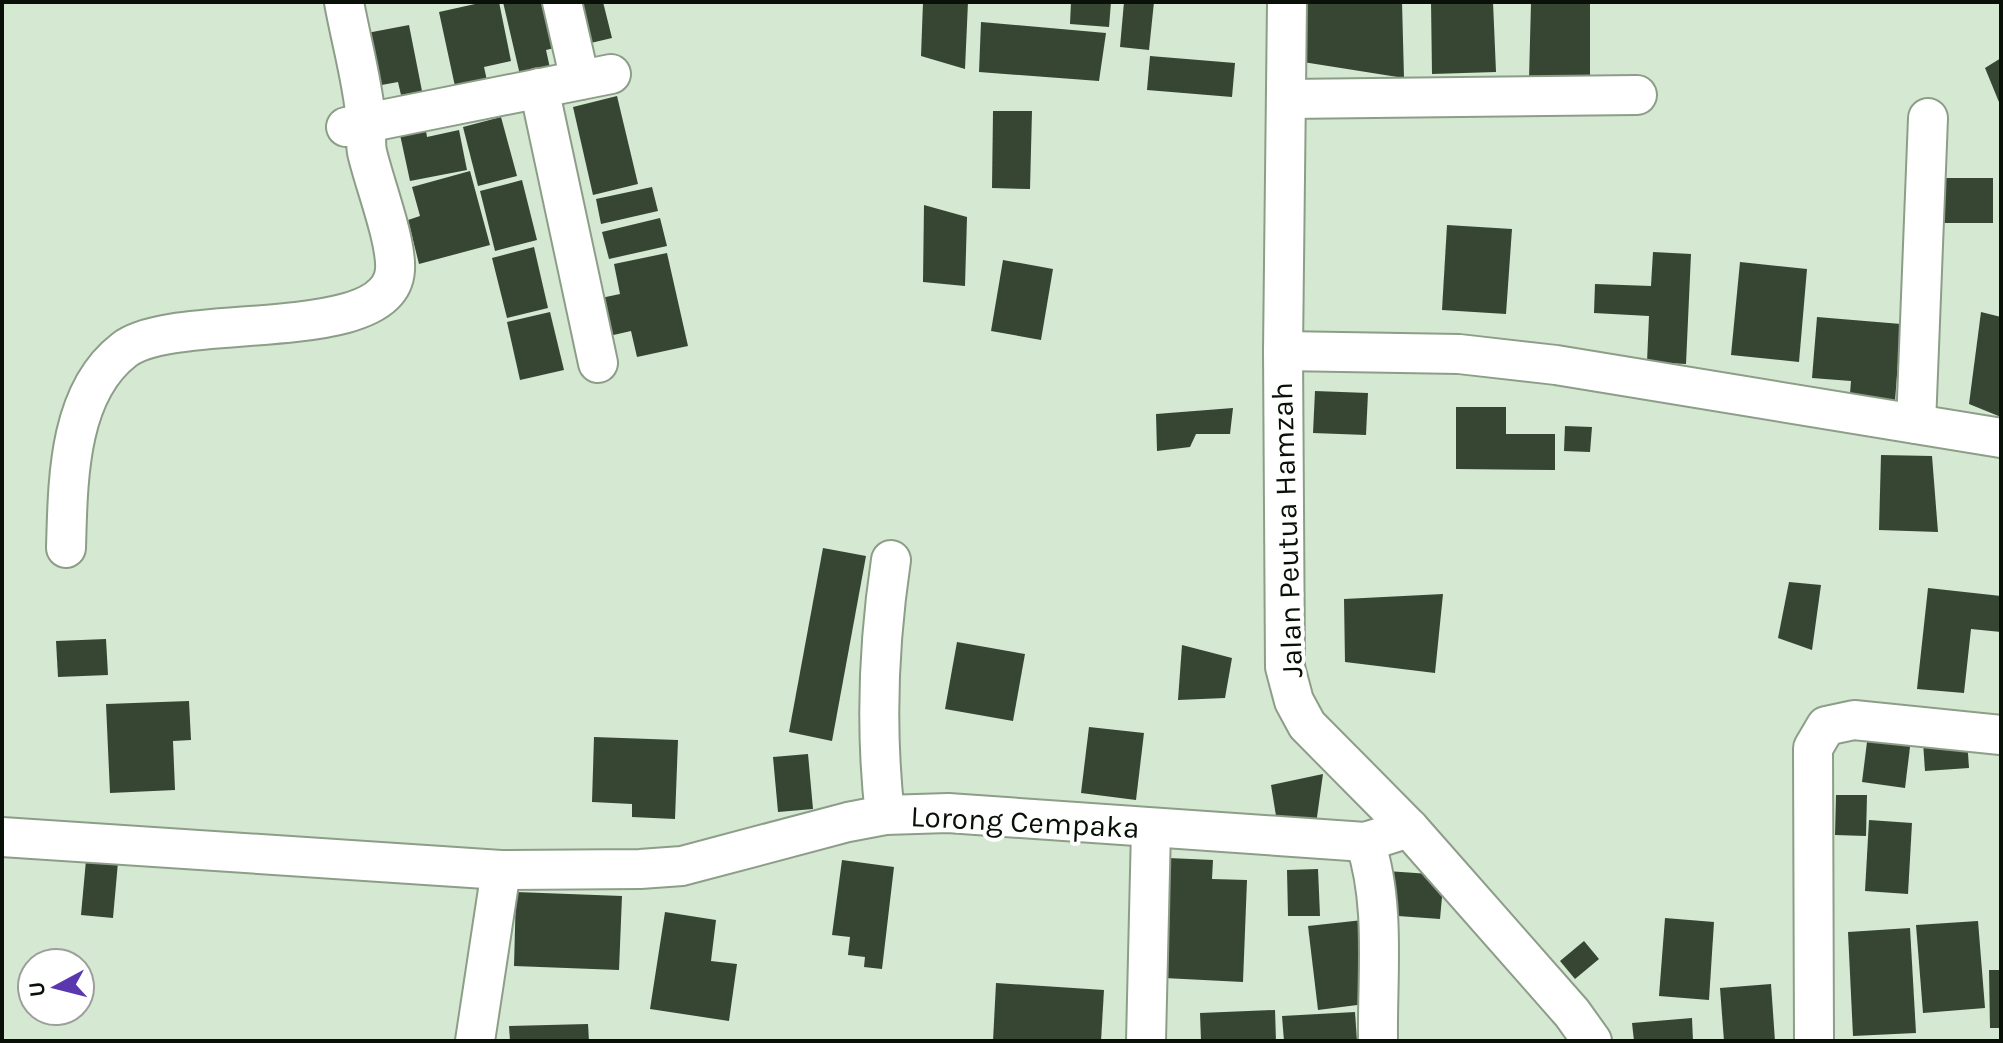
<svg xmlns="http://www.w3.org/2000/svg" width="2003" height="1043" font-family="Karla,sans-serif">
<rect width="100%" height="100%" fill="#d5e8d1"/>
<!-- building -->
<g fill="#364633">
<path d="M484,2H499L511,61L484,67L488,85L456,91L439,12Z"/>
<path d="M503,2H557L567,45L546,50L550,68L520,75Z"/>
<path d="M568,2H603L612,38L578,46Z"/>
<path d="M923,2H968L965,69L921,56Z"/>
<path d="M1071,2H1111L1109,27L1070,24Z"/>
<path d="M1124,2H1154L1149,50L1120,47Z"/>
<path d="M1402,2L1404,78L1303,62L1302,3Z"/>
<path d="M1431,2H1493L1496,72L1432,74Z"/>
<path d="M1550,2H1590V78L1529,79L1531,3Z"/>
<path d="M981,22L1106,33L1099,81L979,72Z"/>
<path d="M409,25L422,91L401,95L398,82L376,86L367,33Z"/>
<path d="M1150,56L1235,63L1232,97L1147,90Z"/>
<path d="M2001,58V107L1985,68Z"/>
<path d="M617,96L638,184L593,195L573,107Z"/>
<path d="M993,111H1032L1030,189L992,188Z"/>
<path d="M501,117L517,176L478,186L463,127Z"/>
<path d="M425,125L427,137L459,130L467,170L410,181L399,130Z"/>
<path d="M470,171L490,245L419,264L408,220L420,216L412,187Z"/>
<path d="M1944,178H1993V223H1943Z"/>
<path d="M522,180L537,240L495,251L480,191Z"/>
<path d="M652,187L658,211L601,224L596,199Z"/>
<path d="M924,205L967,217L965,286L923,282Z"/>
<path d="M660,218L667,246L609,259L602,232Z"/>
<path d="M1447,225L1512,229L1506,314L1442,310Z"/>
<path d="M534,247L548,308L507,318L492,258Z"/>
<path d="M1653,252L1691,254L1686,364L1647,362L1649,316L1594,313L1595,284L1651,286Z"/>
<path d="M667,253L688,346L637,357L631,331L609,336L601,298L620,294L614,264Z"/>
<path d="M1003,260L1053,269L1041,340L991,331Z"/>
<path d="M1740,262L1807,269L1799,362L1731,355Z"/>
<path d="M550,312L564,370L520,380L507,322Z"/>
<path d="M1981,312L2001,317V417L1969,404Z"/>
<path d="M1817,317L1901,324L1895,401L1849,406L1851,381L1812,378Z"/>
<path d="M1315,391L1368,393L1366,435L1313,433Z"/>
<path d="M1456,407H1506V434H1555V470L1456,469Z"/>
<path d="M1233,408L1230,434H1196L1190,447L1157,451L1156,414Z"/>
<path d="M1565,426L1592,427L1590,452L1564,451Z"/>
<path d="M1881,455L1932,456L1938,532L1879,530Z"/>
<path d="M823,548L866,556L832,741L789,732Z"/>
<path d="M1789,582L1821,585L1812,650L1778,638Z"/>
<path d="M1928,588L2001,596V632L1971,629L1964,693L1917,689Z"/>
<path d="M1443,594L1435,673L1345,662L1344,599Z"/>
<path d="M106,639L108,675L58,677L56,641Z"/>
<path d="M957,642L1025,654L1013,721L945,709Z"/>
<path d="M1182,645L1232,658L1225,698L1178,700Z"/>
<path d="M189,701L191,740L173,741L175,790L110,793L106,704Z"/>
<path d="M1089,727L1144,733L1136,800L1081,793Z"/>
<path d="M1868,734L1911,739L1905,788L1862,782Z"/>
<path d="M594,737L678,740L675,819L632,817V804L592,802Z"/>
<path d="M1967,739L1969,768L1925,771L1923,742Z"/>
<path d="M808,754L813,809L778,812L773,757Z"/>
<path d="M1323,774L1316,824L1277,822L1271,785Z"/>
<path d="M1836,795H1867L1866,836L1835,835Z"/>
<path d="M1869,820L1912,823L1908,894L1865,891Z"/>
<path d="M1168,858L1213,860L1212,879L1247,880L1243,982L1164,978Z"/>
<path d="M86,860L118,862L113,918L81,915Z"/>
<path d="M842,860L894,867L882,969L864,967L865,957L848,955L850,937L832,935Z"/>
<path d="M1318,869L1320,916H1288L1287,870Z"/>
<path d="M1387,871L1444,875L1440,919L1384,915Z"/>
<path d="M516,892L622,896L619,970L514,966Z"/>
<path d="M665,912L716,920L711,961L737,964L729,1021L650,1009Z"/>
<path d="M1665,918L1714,922L1709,1000L1659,996Z"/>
<path d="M1363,920L1373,1003L1318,1010L1308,926Z"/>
<path d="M1978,921L1985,1008L1923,1013L1916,925Z"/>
<path d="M1910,928L1916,1033L1853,1036L1848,932Z"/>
<path d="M1584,941L1599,959L1575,979L1560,961Z"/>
<path d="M1989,970H2001V1028H1990Z"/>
<path d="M996,983L1104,990L1101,1041H993Z"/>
<path d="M1771,984L1775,1041H1724L1720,988Z"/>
<path d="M1275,1010L1276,1041H1201L1200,1013Z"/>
<path d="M1355,1012L1357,1041H1284L1282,1016Z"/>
<path d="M1692,1018L1693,1041H1634L1632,1023Z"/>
<path d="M588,1024L589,1041H510L509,1026Z"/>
</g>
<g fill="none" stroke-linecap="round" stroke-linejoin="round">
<defs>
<g id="minor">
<path d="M562,2L580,80"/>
<path d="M1287,2L1283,351L1285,667L1294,701L1307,725L1409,828L1572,1013L1592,1041"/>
<path d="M539,88L598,363"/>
<path d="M1287,99L1637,95"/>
<path d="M346,127L611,74"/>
<path d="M1283,351L1459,354L1556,365L2001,438"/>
<path d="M1916,424L1928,118"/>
<path d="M66,548C68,484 67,394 124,350C175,310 390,347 395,270C397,241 374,183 367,152C365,142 367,132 366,121C363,82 351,41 344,2"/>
<path d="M885,815C875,728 878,647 891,560"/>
<path d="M2,837L501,870L640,869L682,866L848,822L885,815L948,813L1365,842L1409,828"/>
<path d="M1365,842C1386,903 1377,977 1378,1041"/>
<path d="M475,1041L501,870"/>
<path d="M1146,1041L1151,829"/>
<path d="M1814,1041L1813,748L1826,726L1854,720L2001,735"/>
</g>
</defs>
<!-- minor casing -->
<use href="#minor" stroke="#8c9e88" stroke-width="42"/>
<!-- minor -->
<use href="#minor" stroke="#fff" stroke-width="38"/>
</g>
<g text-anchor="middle" stroke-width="8" stroke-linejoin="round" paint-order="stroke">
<!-- street labels -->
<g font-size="30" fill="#091008" stroke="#fff">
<text transform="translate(1287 530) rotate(-92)" y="10">Jalan Peutua Hamzah</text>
<text transform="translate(1025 822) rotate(3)" y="10">Lorong Cempaka</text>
</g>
</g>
<!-- border -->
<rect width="2003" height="1043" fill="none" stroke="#091008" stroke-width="8"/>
<!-- north arrow -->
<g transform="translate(56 987) rotate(263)"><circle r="38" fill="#ffffff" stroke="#9d9f9c" stroke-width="2"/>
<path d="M0-6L14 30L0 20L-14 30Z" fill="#5a37af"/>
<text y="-12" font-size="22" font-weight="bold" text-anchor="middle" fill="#091008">U</text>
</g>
</svg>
